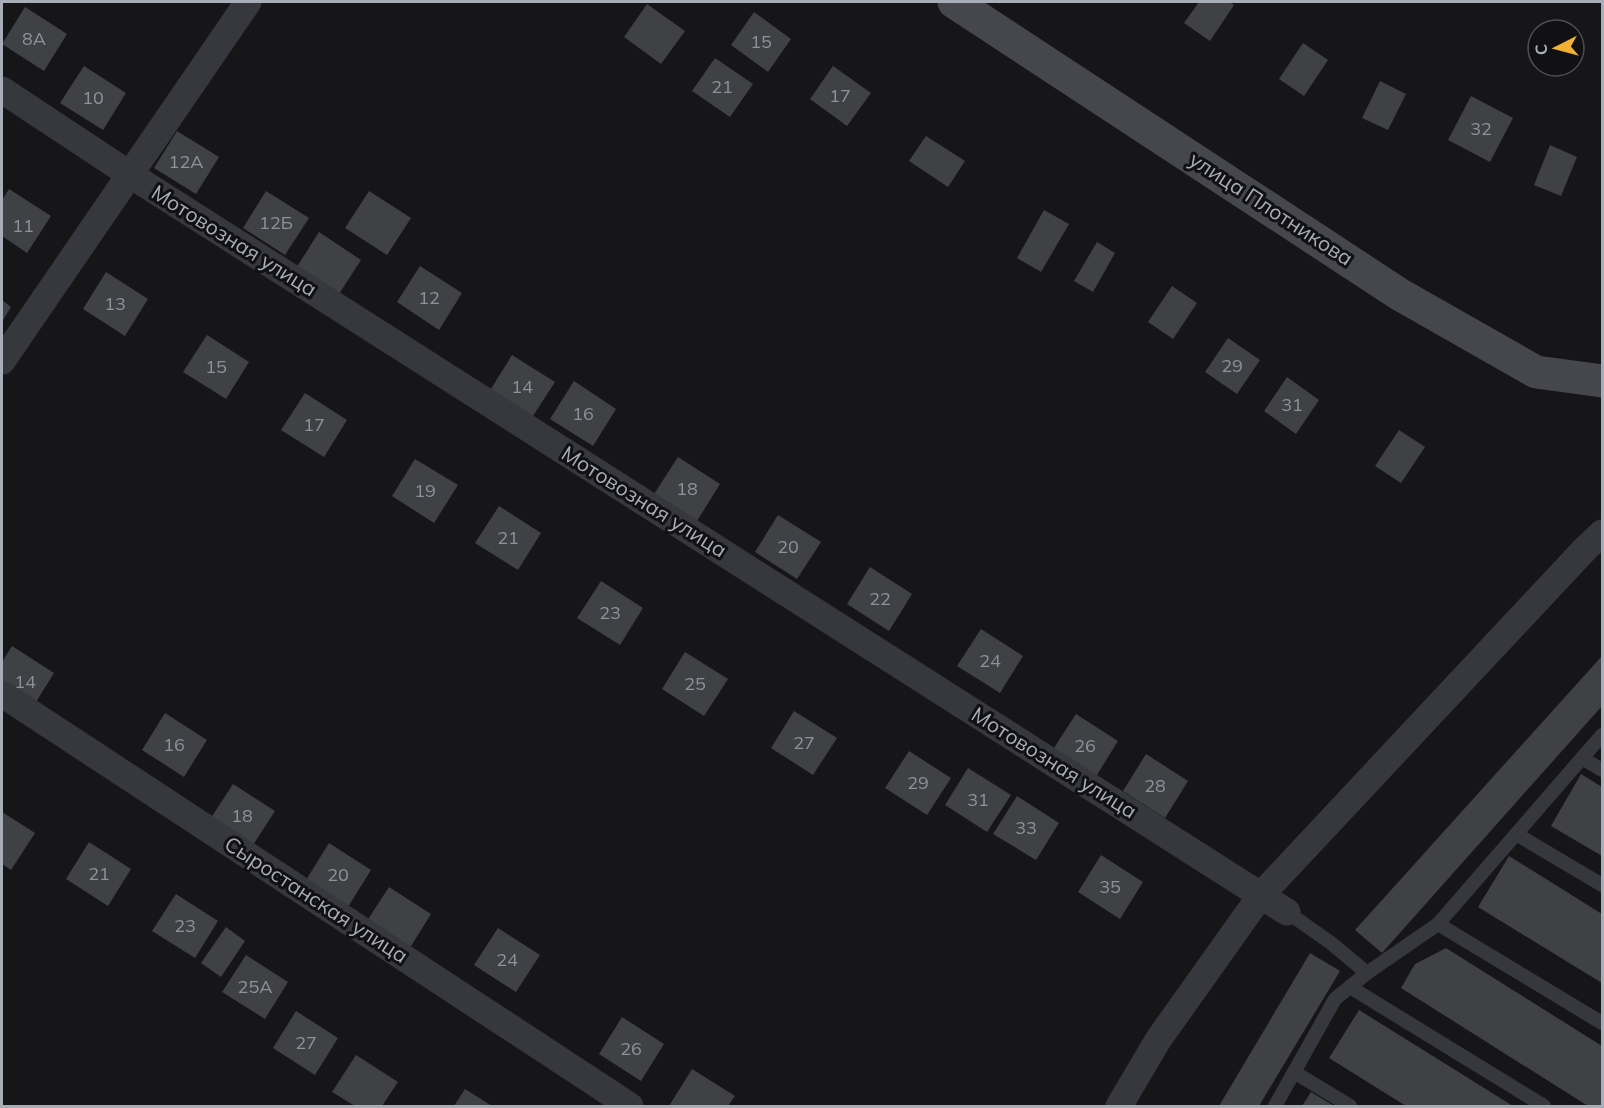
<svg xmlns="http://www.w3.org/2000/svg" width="1604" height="1108" font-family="Mulish,sans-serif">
<rect width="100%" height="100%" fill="#161618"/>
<!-- building -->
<g fill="#404145">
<path d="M1199,2H1229L1234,5L1210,41L1184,23Z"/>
<path d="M647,4L685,31L661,64L624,37Z"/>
<path d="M25,7L67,34L44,71L2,44Z"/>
<path d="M754,12L791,39L768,72L731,45Z"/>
<path d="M1303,43L1328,60L1304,96L1279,79Z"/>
<path d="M715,58L753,84L730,117L692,91Z"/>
<path d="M84,66L126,93L103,130L60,103Z"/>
<path d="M833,66L871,93L847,126L810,99Z"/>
<path d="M1380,81L1406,94L1388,130L1362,118Z"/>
<path d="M1471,96L1513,118L1490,162L1448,140Z"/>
<path d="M177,131L219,157L196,194L154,168Z"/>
<path d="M926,136L965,161L948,187L909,161Z"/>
<path d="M1550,145L1577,157L1561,196L1534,185Z"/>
<path d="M9,189L51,216L27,253L2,236V200Z"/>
<path d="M266,191L309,218L285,255L243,228Z"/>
<path d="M369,191L411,218L387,255L345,228Z"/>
<path d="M1044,210L1069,224L1041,272L1017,258Z"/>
<path d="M319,232L361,260L337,297L295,270Z"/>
<path d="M1097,242L1115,253L1093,292L1074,281Z"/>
<path d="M420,266L462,293L439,330L397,302Z"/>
<path d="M106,272L148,299L125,336L83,309Z"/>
<path d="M1172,286L1197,303L1173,339L1148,322Z"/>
<path d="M2,300L11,307L2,322Z"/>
<path d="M207,335L249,362L226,399L183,372Z"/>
<path d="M1228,338L1260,360L1237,394L1205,372Z"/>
<path d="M512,355L555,382L531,419L489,392Z"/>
<path d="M1287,377L1319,400L1296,434L1264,411Z"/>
<path d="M574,381L616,409L593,446L550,419Z"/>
<path d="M305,393L347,420L324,457L281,430Z"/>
<path d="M1399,430L1425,447L1401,483L1375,466Z"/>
<path d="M678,457L720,484L697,521L654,494Z"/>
<path d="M415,459L458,485L434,523L392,496Z"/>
<path d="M499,506L541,533L518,570L475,543Z"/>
<path d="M778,515L821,542L797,579L755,552Z"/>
<path d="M870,567L912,594L889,631L847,604Z"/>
<path d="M601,581L643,608L620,645L577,618Z"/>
<path d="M981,629L1023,656L1000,693L957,666Z"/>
<path d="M12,646L54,673L31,710L2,692V662Z"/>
<path d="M685,652L728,679L704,716L662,689Z"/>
<path d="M1602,656V706L1382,953L1355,930Z"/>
<path d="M794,711L837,738L813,775L771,748Z"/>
<path d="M165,713L207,740L184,777L142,750Z"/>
<path d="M1076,714L1118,741L1095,778L1052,751Z"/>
<path d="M909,751L951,778L927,815L885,788Z"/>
<path d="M1146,754L1188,781L1165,818L1123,791Z"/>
<path d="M968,768L1011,795L987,832L945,805Z"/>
<path d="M1581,774L1602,787V856L1551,826Z"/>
<path d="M233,784L275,811L251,848L209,821Z"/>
<path d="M1017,796L1059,823L1036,860L993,834Z"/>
<path d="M2,812L35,833L11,870L2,864Z"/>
<path d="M89,842L131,869L108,906L66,879Z"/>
<path d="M329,843L371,870L348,907L306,880Z"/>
<path d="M1101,855L1143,882L1120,919L1078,892Z"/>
<path d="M1509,856L1602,914V983L1478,907Z"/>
<path d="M389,887L431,914L408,951L365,924Z"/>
<path d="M176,894L218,921L195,958L152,931Z"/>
<path d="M226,927L245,941L221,977L201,963Z"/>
<path d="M498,928L540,955L516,992L474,965Z"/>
<path d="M1446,948L1602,1046V1106H1588L1401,988L1415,964Z"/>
<path d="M1310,953L1340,971L1259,1106H1219Z"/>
<path d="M246,955L288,982L265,1019L222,992Z"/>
<path d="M1359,1010L1513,1106H1406L1329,1058Z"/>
<path d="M296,1011L338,1038L315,1075L273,1048Z"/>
<path d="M622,1017L664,1044L641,1081L599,1054Z"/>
<path d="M356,1055L398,1082L382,1106H355L332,1092Z"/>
<path d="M692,1069L735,1096L728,1106H669Z"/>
<path d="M465,1089L492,1106H454Z"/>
<path d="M1311,1092L1334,1106H1302Z"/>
</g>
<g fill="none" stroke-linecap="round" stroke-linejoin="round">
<!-- lane -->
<g stroke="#37383d" stroke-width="14">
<path d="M1582,758L1602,770"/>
<path d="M1516,834L1602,885"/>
<path d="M1287,912L1331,943L1367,973"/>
<path d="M1438,924L1602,1023"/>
<path d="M1350,987L1544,1106"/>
<path d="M1294,1072L1350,1106"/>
<path d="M1275,1106L1335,999L1367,973L1438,924L1602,735"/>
</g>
<!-- street -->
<g stroke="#37383d" stroke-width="27">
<path d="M2,90L129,174L1287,912"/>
<path d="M2,361L248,2"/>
<path d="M2,694L630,1106"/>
<path d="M1119,1106L1158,1040L1261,895L1586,548L1602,533"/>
</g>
<!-- secondary -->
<path stroke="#45474d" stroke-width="33" d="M954,2L1399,294L1536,372L1602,381"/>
</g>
<g text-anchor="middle" stroke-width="6" stroke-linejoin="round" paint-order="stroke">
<!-- number labels -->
<g font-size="18" fill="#8e929b">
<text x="34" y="45">8А</text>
<text x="761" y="48">15</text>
<text x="722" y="93">21</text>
<text x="840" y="102">17</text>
<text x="93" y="104">10</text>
<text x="1481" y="135">32</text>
<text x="186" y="168">12А</text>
<text x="276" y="229">12Б</text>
<text x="23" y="232">11</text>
<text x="429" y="304">12</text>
<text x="115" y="310">13</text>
<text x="1232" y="372">29</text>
<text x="216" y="373">15</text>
<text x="522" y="393">14</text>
<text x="1292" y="411">31</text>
<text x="583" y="420">16</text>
<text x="314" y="431">17</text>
<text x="687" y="495">18</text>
<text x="425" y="497">19</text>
<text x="508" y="544">21</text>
<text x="788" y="553">20</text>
<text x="880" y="605">22</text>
<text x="610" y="619">23</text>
<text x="990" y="667">24</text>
<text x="25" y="688">14</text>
<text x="695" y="690">25</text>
<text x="804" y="749">27</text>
<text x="174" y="751">16</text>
<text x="1085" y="752">26</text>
<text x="918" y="789">29</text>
<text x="1155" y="792">28</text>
<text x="978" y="806">31</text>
<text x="242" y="822">18</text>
<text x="1026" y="834">33</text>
<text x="99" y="880">21</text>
<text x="338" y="881">20</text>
<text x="1110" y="893">35</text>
<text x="185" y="932">23</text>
<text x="507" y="966">24</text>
<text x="255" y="993">25А</text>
<text x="306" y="1049">27</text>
<text x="631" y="1055">26</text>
</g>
<!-- street labels -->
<g font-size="21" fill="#a8adb8" stroke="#111113">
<text transform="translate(1271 209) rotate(33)" y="7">улица Плотникова</text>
<text transform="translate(234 241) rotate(32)" y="7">Мотовозная улица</text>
<text transform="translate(644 502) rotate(32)" y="7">Мотовозная улица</text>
<text transform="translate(1054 763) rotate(32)" y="7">Мотовозная улица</text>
<text transform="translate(316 900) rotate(33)" y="7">Сыростанская улица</text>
</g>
</g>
<!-- border -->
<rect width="1604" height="1108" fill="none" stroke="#a8adb8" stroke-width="6"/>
<!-- north arrow -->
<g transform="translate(1556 48) rotate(264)"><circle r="28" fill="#111113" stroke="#4d4f55" stroke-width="1.5"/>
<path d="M0-4.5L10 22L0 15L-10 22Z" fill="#f2b134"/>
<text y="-9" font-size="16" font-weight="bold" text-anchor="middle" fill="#a8adb8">С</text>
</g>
</svg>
